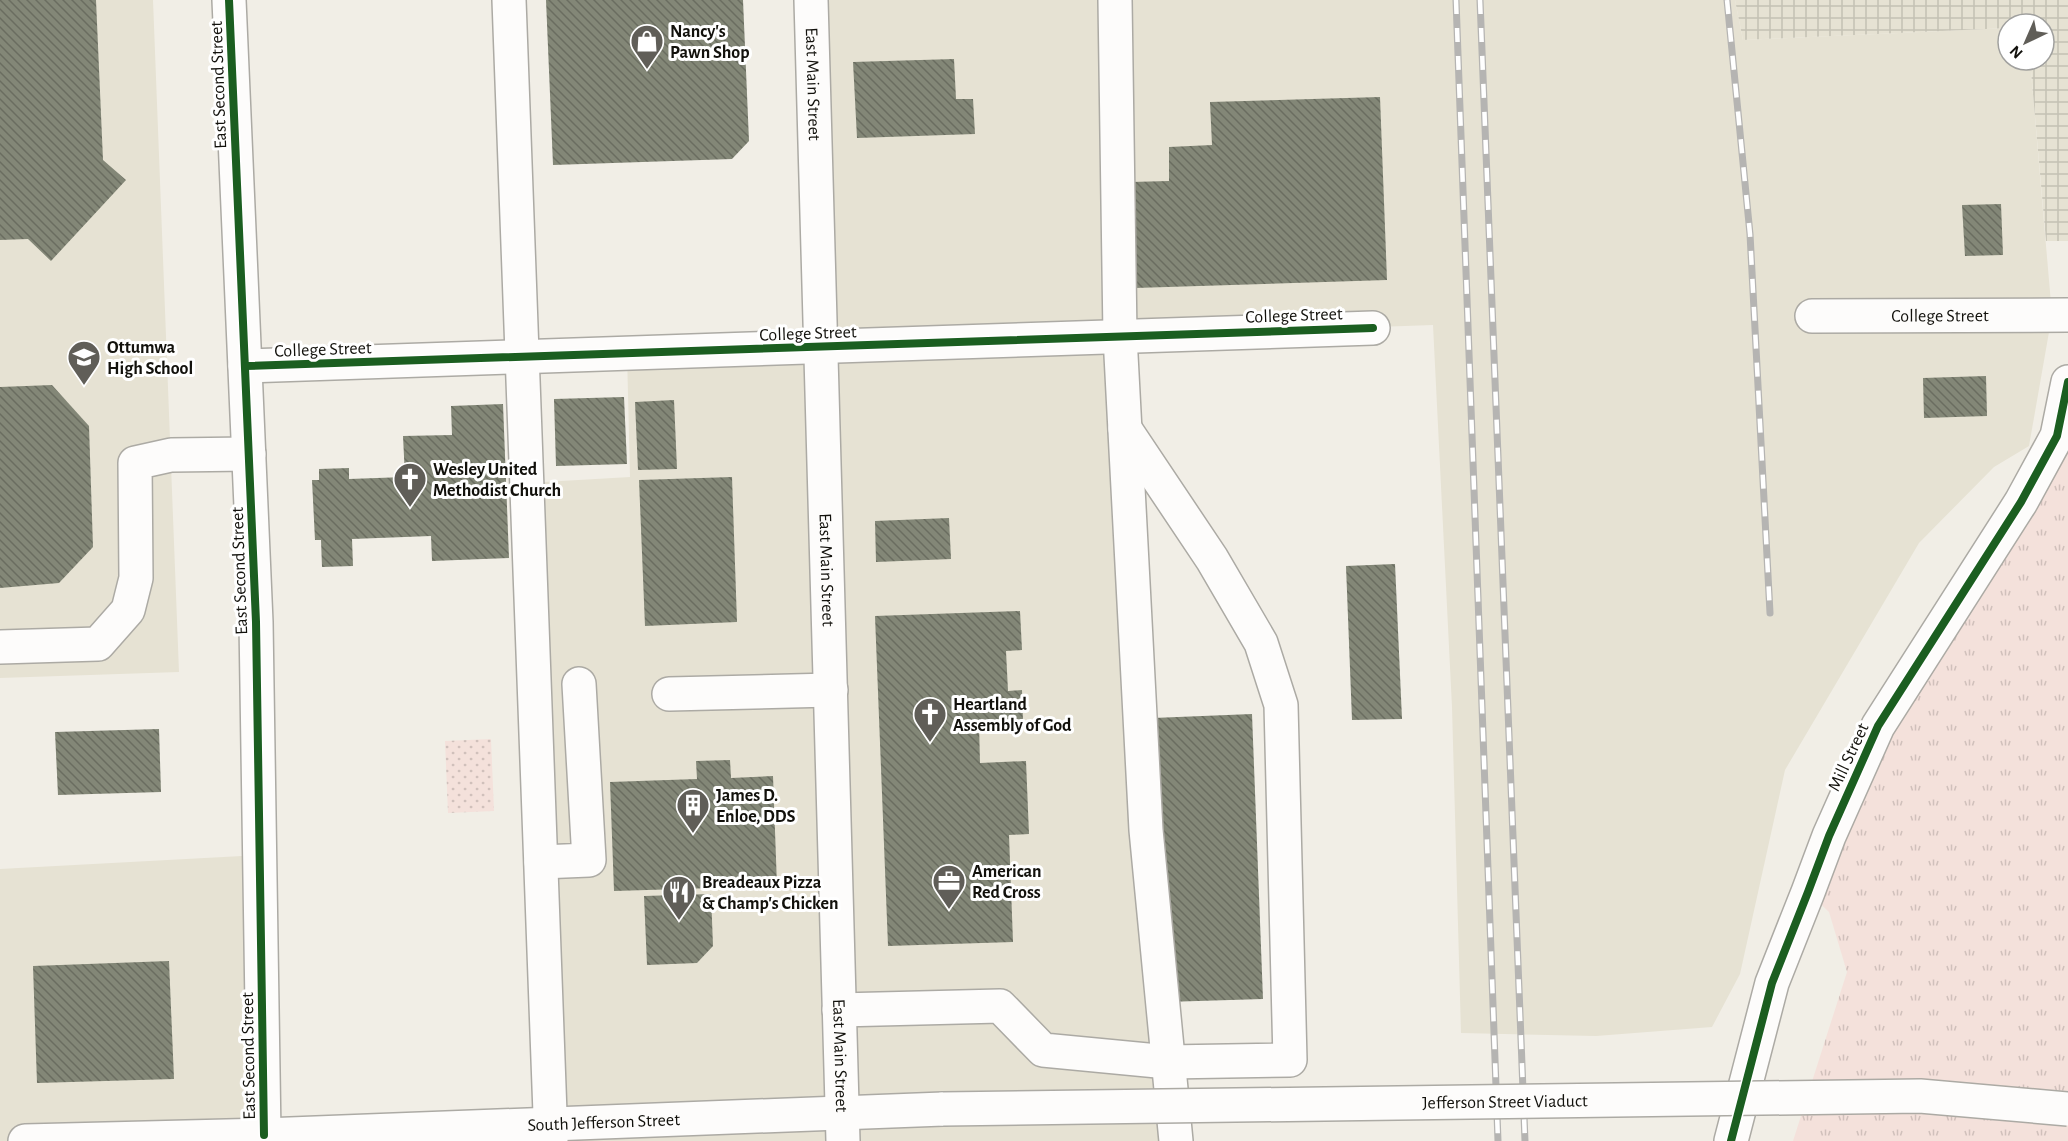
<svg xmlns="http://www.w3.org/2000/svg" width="2068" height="1141" font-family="'Alegreya Sans',sans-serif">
<defs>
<pattern id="industrial-grid" width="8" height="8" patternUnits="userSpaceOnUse" patternTransform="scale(1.5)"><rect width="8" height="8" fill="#e6e2d3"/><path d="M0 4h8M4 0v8" fill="none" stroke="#c4c1b4"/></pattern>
<pattern id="grass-tufts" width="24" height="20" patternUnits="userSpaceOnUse" patternTransform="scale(1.5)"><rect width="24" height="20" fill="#f4e1db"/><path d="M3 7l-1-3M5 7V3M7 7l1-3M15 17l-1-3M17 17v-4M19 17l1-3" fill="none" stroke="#d0c0bb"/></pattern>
<pattern id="park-dots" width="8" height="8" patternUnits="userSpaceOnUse" patternTransform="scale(1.5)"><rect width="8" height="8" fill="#f4e1db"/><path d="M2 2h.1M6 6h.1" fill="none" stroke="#d0c0bb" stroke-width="1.8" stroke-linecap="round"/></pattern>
<pattern id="building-back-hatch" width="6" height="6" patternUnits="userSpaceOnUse" patternTransform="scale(1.5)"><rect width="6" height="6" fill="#838777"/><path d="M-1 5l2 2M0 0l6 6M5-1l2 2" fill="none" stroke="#6a6d60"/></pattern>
</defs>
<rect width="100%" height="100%" fill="#f1eee6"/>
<!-- built -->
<g fill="#e6e2d3">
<path d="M0,0H153L179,672L0,678Z"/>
<path d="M811,0H1735L1743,40L2008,28V60H2030L2052,315L2029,446L1994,467L1919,543L1785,770L1740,974L1712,1027L1596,1036L1461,1033L1452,707L1433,325L1120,336L1176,1141H0V869L260,855L264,1135L551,1124L527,483L630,477L627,353L822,348Z"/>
</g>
<!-- industrial -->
<path fill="url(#industrial-grid)" d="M1735,0H2068V241H2046L2030,60H2044V24H2008V28L1743,40Z"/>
<!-- grass -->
<path fill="url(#grass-tufts)" d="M2068,382V1141H1793L1847,972L1829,912L1808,892L1829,836L2021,502Z"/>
<!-- park -->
<path fill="url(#park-dots)" d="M491,739L494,811L448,813L445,741Z"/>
<!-- building -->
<g fill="url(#building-back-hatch)">
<path d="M0,0H96L103,160L126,180L51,261L28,239L0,240Z"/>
<path d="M546,0H743L749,141L732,159L553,165Z"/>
<path d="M954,59L956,99H973L975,134L857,138L853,62Z"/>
<path d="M1380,97L1387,280L1135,288L1130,182L1169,181V147L1212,145L1210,102Z"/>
<path d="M2001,204L2003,255L1965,256L1962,205Z"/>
<path d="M1986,376L1987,416L1924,418L1923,378Z"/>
<path d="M52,385L89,426L93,547L59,583L0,588V387Z"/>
<path d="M624,397L627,464L556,466L554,399Z"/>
<path d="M674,400L677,469L638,470L635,402Z"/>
<path d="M503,404L509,558L432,561L431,536L352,539L353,566L322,567L321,540H315L312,480H319V469L349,468V479L405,477L403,436L452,435L451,406Z"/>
<path d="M732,477L737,622L645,626L639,480Z"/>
<path d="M949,518L951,559L876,562L875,521Z"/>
<path d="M1395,564L1402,719L1352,720L1346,566Z"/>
<path d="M1020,611L1022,650L1006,651L1008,691L1022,690L1023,722L979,723L980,763L1026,761L1029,834L1009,835L1013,942L888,946L875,616Z"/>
<path d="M1252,714L1263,999L1165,1002L1153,718Z"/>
<path d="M159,729L161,792L58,795L55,732Z"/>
<path d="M730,760L731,778L773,776L777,886L614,891L610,782L697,779L696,761Z"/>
<path d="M711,894L713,946L697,963L647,965L644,896Z"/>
<path d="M169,961L174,1079L37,1083L33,966Z"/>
</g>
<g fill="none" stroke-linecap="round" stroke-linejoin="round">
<defs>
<g id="minor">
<path d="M229,0L256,622L264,1135"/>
<path d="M509,0L551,1141"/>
<path d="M1115,0L1120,336L1146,830L1176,1141"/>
<path id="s1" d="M1812,316L2068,315"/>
<path d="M245,366L1373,328"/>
<path d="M0,647L98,644L128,610L136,578L135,463L171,455L249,454"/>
<path d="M669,694L831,690"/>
<path d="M541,862L589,860L579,684"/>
<path d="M839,1010L1000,1006L1043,1050L1168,1062L1290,1060L1281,705L1261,643L1212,559L1125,429"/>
<path d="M1731,1141L1772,983L1808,892L1829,836L1878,726L2021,502L2057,436L2068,382"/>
</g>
<g id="major">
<path id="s2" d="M811,0L843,1141"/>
<path id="s3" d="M25,1141L264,1135L943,1109"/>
</g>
</defs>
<!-- minor casing -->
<use href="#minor" stroke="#acaaa4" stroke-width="36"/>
<!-- major casing -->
<use href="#major" stroke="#acaaa4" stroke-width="36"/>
<!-- minor -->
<use href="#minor" stroke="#fdfcfb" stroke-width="33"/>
<!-- major -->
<use href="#major" stroke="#fdfcfb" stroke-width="33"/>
<defs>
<g id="rail">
<path d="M1456,0L1498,1141"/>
<path d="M1480,0L1525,1141"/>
<path d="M1727,0L1750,234L1770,613"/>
</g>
</defs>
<!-- rail casing -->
<use href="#rail" stroke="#b5b4b2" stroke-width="7"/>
<!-- rail -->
<use href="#rail" stroke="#fff" stroke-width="4.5" stroke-dasharray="14" stroke-linecap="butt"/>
<defs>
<g id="major-bridge">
<path id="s4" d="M943,1109L1920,1096L2068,1109"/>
</g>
</defs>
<!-- major-bridge casing -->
<use href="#major-bridge" stroke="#acaaa4" stroke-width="36" stroke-linecap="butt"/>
<!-- major-bridge -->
<use href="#major-bridge" stroke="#fdfcfb" stroke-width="33"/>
<defs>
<g id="cycleway">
<path d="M229,0L256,622L264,1135"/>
<path d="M245,366L1373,328"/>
<path d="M1731,1141L1772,983L1808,892L1829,836L1878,726L2021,502L2057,436L2068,382"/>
</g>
</defs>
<!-- cycleway casing -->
<use href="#cycleway" stroke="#fff" stroke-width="11"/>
<!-- cycleway -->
<use href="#cycleway" stroke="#1b5e20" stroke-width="8"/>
</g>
<!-- icons -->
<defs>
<symbol id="shop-pin" viewBox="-11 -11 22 30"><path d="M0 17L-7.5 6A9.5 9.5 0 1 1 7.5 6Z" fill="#605e58" stroke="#fff"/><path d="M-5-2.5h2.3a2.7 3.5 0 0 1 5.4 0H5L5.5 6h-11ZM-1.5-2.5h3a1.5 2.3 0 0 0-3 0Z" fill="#fff"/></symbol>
<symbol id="school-pin" viewBox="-11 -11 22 30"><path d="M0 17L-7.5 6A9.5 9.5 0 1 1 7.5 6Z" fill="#605e58" stroke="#fff"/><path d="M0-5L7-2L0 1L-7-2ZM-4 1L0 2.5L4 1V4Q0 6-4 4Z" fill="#fff"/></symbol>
<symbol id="church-pin" viewBox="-11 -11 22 30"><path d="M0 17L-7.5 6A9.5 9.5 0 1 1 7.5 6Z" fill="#605e58" stroke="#fff"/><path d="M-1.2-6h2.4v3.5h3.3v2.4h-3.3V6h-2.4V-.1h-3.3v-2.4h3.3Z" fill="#fff"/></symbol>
<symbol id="building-pin" viewBox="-11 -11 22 30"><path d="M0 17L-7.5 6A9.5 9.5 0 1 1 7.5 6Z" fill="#605e58" stroke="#fff"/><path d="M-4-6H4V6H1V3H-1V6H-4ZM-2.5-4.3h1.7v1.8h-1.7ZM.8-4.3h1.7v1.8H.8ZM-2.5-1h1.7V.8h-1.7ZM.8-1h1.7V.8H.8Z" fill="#fff"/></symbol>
<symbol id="office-pin" viewBox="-11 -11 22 30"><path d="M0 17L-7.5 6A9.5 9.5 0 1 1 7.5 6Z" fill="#605e58" stroke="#fff"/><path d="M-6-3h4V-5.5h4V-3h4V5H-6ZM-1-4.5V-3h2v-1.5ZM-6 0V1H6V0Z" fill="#fff"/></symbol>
<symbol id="restaurant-pin" viewBox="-11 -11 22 30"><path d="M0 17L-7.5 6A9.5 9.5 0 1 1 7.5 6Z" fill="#605e58" stroke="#fff"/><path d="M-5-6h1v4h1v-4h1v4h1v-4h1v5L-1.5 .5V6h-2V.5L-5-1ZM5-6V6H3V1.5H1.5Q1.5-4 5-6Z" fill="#fff"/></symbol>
</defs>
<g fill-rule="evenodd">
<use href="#shop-pin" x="628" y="22" width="38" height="52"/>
<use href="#school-pin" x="65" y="338" width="38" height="52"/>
<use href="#church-pin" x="391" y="460" width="38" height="52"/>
<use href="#church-pin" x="911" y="695" width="38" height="52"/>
<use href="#building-pin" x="674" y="786" width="38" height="52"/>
<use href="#office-pin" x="930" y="862" width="38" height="52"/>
<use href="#restaurant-pin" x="660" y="873" width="38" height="52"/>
</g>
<g text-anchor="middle" stroke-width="6" stroke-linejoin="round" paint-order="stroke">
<!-- poi labels -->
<g font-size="18" font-weight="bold" fill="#12110c" stroke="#fff" text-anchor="start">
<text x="670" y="37">Nancy's<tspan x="670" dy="21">Pawn Shop</tspan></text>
<text x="107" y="353">Ottumwa<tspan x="107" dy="21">High School</tspan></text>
<text x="433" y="475">Wesley United<tspan x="433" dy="21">Methodist Church</tspan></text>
<text x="953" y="710">Heartland<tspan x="953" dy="21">Assembly of God</tspan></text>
<text x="716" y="801">James D.<tspan x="716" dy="21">Enloe, DDS</tspan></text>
<text x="972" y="877">American<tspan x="972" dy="21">Red Cross</tspan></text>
<text x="702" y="888">Breadeaux Pizza<tspan x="702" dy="21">&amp; Champ's Chicken</tspan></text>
</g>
<!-- street labels -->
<g font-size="18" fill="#12110c" stroke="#fff">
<text transform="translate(218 85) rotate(-92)" y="6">East Second Street</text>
<text dy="6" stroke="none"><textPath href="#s2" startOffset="84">East Main Street</textPath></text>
<text transform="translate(1294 315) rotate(-2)" y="6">College Street</text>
<text dy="6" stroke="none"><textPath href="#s1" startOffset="128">College Street</textPath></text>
<text transform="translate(808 333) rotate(-2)" y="6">College Street</text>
<text transform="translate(323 349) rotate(-2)" y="6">College Street</text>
<text dy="6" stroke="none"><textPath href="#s2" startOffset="570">East Main Street</textPath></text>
<text transform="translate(239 571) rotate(-92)" y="6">East Second Street</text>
<text transform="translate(1848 757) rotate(-65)" y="6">Mill Street</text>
<text transform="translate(248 1056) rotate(-91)" y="6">East Second Street</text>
<text dy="6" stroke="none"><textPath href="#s2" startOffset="1056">East Main Street</textPath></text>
<text dy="6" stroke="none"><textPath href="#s4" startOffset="562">Jefferson Street Viaduct</textPath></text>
<text dy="6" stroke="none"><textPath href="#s3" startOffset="579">South Jefferson Street</textPath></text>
</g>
</g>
<!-- north arrow -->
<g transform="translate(2026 42) rotate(224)"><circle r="28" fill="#ffffff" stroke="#a0a09e" stroke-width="1.5"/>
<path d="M0-4.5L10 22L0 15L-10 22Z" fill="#605e58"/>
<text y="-9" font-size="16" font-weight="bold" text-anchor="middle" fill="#12110c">N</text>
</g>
</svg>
